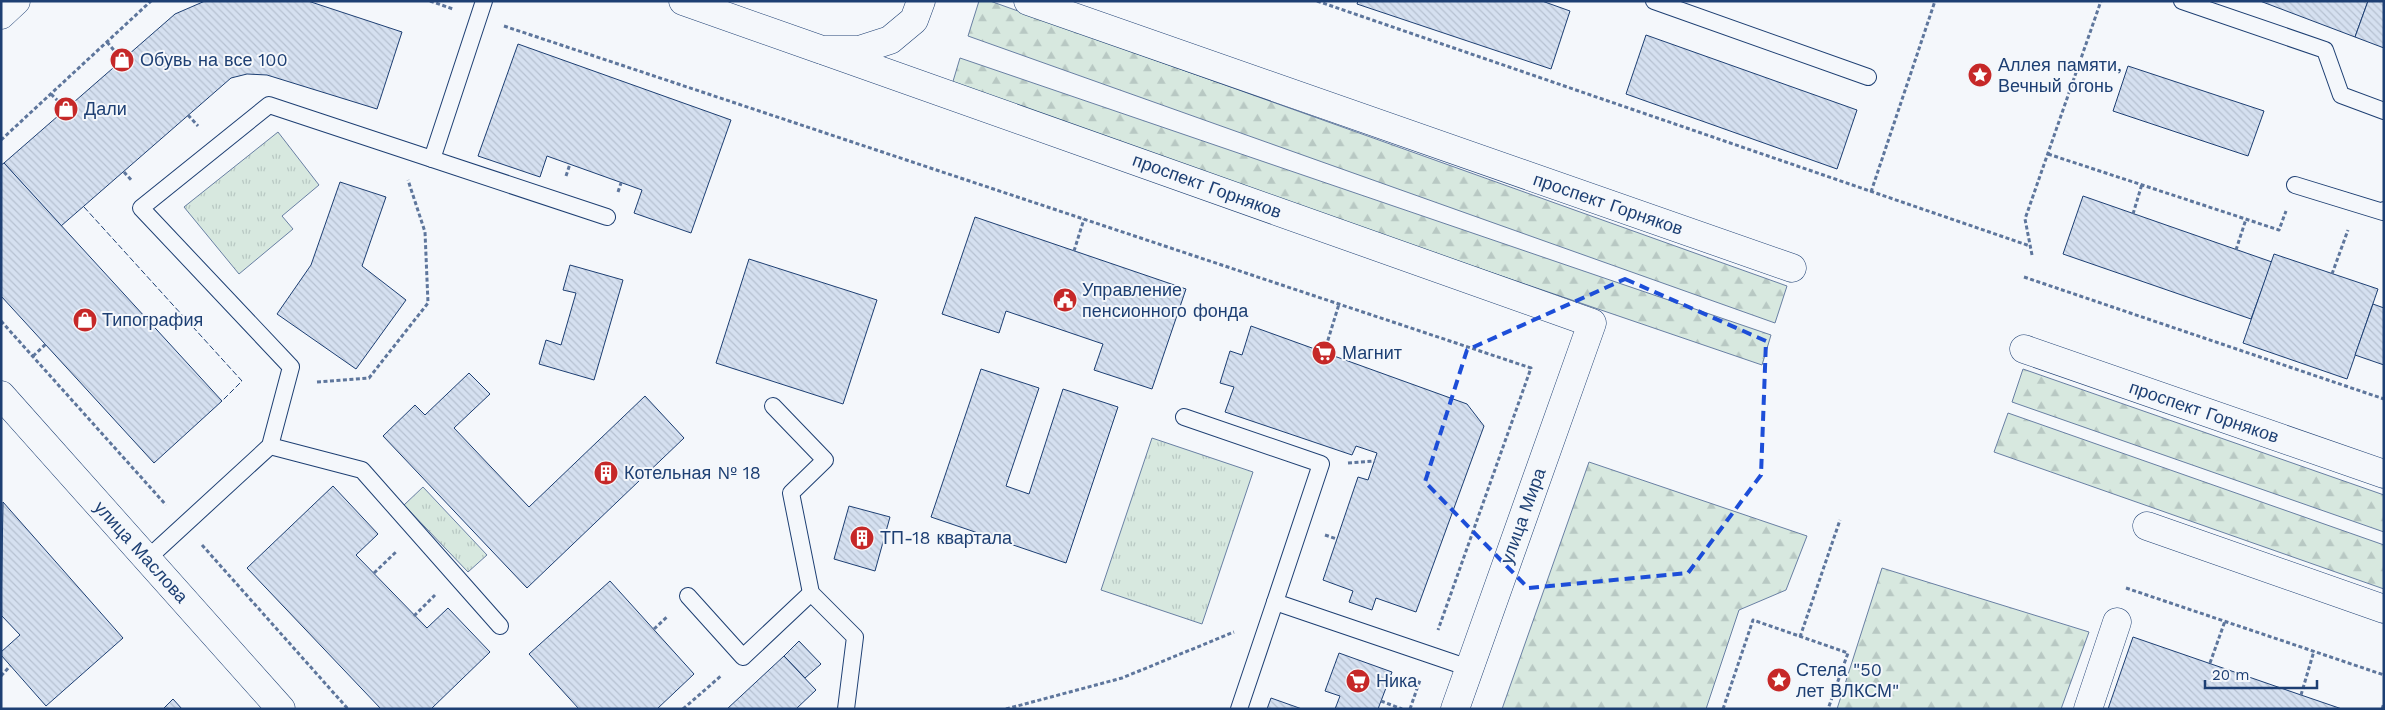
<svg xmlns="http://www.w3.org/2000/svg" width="2385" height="710" font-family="'Work Sans',sans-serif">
<defs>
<pattern id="forest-firs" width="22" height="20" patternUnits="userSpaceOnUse" patternTransform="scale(1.25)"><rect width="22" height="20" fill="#d7e8df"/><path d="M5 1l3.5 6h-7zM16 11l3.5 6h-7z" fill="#b8c8c3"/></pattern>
<pattern id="park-tufts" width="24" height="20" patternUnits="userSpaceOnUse" patternTransform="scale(1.25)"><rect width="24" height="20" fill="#d7e8df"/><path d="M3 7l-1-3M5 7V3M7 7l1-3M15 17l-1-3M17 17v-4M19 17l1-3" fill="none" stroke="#b8c8c3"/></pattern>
<pattern id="building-back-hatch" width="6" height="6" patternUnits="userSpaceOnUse" patternTransform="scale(1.25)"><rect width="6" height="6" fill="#d5e0f0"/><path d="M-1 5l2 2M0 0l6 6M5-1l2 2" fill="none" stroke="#b6c1d1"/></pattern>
</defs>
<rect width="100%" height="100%" fill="#f4f7fb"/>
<!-- forest -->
<g fill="url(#forest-firs)" stroke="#687fa3">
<path d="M979,1H990L1787,286L1775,323L968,36Z"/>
<path d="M960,58L1771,335L1762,365L951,88Z"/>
<path d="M2023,369L2384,495V532L2012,402Z"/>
<path d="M2008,413L2384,545V589L1994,452Z"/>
<path d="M1589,462L1807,536L1786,590L1739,610L1706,709H1502Z"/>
<path d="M1882,568L2089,632L2061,709H1837Z"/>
</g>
<!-- park -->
<g fill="url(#park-tufts)" stroke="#687fa3">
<path d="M278,132L319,185L282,216L293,229L239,274L184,207Z"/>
<path d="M1152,438L1253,472L1202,624L1101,590Z"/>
<path d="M423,487L487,555L468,572L404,505Z"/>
</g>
<!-- building -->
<g fill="url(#building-back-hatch)" stroke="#1d3f73">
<path d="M205,1H308L402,32L377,109L267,75L247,74L231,78L61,226L4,163L175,14Z"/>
<path d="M1358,1H1542L1570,11L1551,69L1357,4Z"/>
<path d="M2260,1H2368L2355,37Z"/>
<path d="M2368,1H2384V48L2355,37Z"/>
<path d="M1646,35L1857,110L1837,169L1626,94Z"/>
<path d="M518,44L731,120L691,233L634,213L642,190L547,156L540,177L478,156Z"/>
<path d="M2128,66L2264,111L2248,156L2113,111Z"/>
<path d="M4,163L222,401L154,463L1,296V165Z"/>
<path d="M340,182L386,197L362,266L406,300L356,369L277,314L311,265Z"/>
<path d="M2083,196L2272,262L2251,319L2063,254Z"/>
<path d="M975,217L1186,289L1152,389L1094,370L1103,344L1006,311L999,333L942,314Z"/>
<path d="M2274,254L2378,289L2347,379L2243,343Z"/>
<path d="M749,259L877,300L843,404L716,363Z"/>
<path d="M570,265L623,280L594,380L539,364L546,340L561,345L576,293L563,290Z"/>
<path d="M2373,304L2384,308V365L2355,355Z"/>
<path d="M1251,326L1467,404L1484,426L1416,612L1376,598L1372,610L1349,602L1353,591L1323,580L1358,477L1368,480L1377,453L1356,446L1352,455L1225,412L1234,387L1220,383L1230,351L1242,355Z"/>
<path d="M981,369L1039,388L1006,486L1029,494L1063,389L1118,407L1066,563L931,517Z"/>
<path d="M469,373L490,394L454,428L529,507L645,396L684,438L527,588L383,436L415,405L425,415Z"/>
<path d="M333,486L378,534L356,555L427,628L448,608L490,652L431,709H381L247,568Z"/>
<path d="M3,502L123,638L46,706L1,655V652L20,635L1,615Z"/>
<path d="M849,506L890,517L875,571L834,559Z"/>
<path d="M610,581L694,674L657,709H579L529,654Z"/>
<path d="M2133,637L2301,695L2342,709H2108Z"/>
<path d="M799,641L821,664L805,678L784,656Z"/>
<path d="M1339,653L1392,672L1378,709H1335L1340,696L1325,691Z"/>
<path d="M784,656L816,690L796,709H727Z"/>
<path d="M1271,698L1302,709H1267Z"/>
<path d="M173,699L182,709H163Z"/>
</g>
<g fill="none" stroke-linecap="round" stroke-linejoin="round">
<defs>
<g id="service">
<path d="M1654,1L1868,77"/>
<path d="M2182,1L2325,50L2341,95L2384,111"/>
<path d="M432,159L607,217"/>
<path d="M2295,185L2383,212L2384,210"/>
<path d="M773,406L825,460L791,493L811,593L855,637L846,709"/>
<path d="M1184,417L1321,464L1275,602L1469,668"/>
<path d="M270,446L362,470L500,626"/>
<path d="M147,559L270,446L291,367L141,208L269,105L432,159L484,1"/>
<path d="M688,596L743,657L811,593"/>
<path d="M1239,709L1275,602"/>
</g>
<g id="minor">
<path d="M1028,1L1792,268"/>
<path d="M825,51L1592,323L1455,709"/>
<path d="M2024,349L2384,474"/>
<path d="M1,395L281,709"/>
<path d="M2147,526L2384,609"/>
<path d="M2088,709L2117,622"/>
</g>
<g id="secondary">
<path d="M683,1L822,50H859L890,40L914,20L921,1"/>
<path d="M1,15L16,1"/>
</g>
</defs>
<!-- service casing -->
<use href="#service" stroke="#1d3f73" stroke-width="18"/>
<!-- minor casing -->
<use href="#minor" stroke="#1d3f73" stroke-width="29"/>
<!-- secondary casing -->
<use href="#secondary" stroke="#1d3f73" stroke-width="29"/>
<!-- path -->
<g stroke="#5e769c" stroke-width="3" stroke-dasharray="4 2.5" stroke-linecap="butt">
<path d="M430,1L453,9"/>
<path d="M1317,1L2030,246"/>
<path d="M504,26L1531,368L1438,630"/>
<path d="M107,42L122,60"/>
<path d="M51,94L66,109"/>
<path d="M188,115L198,126"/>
<path d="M1,140L151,1"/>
<path d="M2048,154L2279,230L2286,211"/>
<path d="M124,172L132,181"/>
<path d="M566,176L570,164"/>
<path d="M618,192L621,183"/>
<path d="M1871,192L1935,1"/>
<path d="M2133,214L2142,184"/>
<path d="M2236,250L2246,219"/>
<path d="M1074,251L1084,219"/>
<path d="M2032,255L2025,219L2101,1"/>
<path d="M2332,274L2348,230"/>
<path d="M2024,277L2384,399"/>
<path d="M1,321L166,505"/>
<path d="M1324,353L1339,304"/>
<path d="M33,356L46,344"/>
<path d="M317,382L369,378L428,303L425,232L408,180"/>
<path d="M1348,463L1375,461"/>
<path d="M1325,535L1337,539"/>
<path d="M202,545L348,709"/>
<path d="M374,573L397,551"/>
<path d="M2126,588L2384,675"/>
<path d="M414,616L435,595"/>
<path d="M654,629L668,616"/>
<path d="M1800,637L1840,520"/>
<path d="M2210,663L2225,621"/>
<path d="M1,676L10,666"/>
<path d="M2301,695L2314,651"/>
<path d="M1381,701L1402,709"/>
<path d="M683,709L722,675"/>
<path d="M1006,709L1122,678L1234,632"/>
<path d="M1410,709L1420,680"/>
<path d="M1723,709L1753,620L1848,653L1828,709"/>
<path d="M2382,709L2384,703"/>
</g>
<!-- service -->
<use href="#service" stroke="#f4f7fb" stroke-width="16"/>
<!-- minor -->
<use href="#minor" stroke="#f4f7fb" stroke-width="28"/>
<!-- secondary -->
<use href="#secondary" stroke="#f4f7fb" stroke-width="28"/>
<!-- fence -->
<path stroke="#1d3f73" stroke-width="1" stroke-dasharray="6 2.5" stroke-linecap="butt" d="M84,207L242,381L222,401"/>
</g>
<!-- marked area -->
<path fill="none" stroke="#1d4ed8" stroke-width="4" stroke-dasharray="10 6" stroke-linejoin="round" d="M1625,279L1766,341L1761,475L1688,573L1528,588L1425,482L1467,350Z"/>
<!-- icons -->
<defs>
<symbol id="shop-disc" viewBox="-11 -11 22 22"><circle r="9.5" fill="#c62828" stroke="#f4f7fb"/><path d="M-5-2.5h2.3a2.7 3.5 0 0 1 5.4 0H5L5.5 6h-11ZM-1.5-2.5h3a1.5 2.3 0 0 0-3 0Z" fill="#fff"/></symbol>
<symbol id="sight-disc" viewBox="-11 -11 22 22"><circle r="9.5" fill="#c62828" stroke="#f4f7fb"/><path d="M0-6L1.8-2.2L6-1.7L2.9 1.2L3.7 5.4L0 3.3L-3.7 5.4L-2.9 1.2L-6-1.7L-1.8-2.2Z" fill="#fff"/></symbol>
<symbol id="civic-disc" viewBox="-11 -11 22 22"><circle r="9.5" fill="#c62828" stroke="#f4f7fb"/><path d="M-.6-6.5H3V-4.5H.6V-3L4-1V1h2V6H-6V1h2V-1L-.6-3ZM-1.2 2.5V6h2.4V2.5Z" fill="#fff"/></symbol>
<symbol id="supermarket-disc" viewBox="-11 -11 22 22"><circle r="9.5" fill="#c62828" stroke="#f4f7fb"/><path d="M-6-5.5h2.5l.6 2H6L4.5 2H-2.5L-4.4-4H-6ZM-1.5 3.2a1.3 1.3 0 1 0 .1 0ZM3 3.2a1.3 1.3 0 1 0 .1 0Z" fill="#fff"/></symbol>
<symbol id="building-disc" viewBox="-11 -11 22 22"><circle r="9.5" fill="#c62828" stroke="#f4f7fb"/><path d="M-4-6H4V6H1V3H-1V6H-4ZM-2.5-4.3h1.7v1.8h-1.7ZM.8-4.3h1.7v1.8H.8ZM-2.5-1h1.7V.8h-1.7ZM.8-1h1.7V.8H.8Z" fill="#fff"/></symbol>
</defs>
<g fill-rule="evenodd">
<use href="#shop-disc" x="108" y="46" width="28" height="28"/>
<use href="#sight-disc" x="1966" y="61" width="28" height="28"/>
<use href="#shop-disc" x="52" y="95" width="28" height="28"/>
<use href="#civic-disc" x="1051" y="286" width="28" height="28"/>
<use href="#shop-disc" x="71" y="306" width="28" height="28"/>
<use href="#supermarket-disc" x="1310" y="339" width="28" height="28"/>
<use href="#building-disc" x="592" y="459" width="28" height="28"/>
<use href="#building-disc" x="848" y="524" width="28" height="28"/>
<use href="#sight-disc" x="1765" y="666" width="28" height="28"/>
<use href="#supermarket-disc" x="1344" y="667" width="28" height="28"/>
</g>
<g text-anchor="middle" stroke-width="4" stroke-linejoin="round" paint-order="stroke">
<!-- poi labels -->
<g font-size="18" fill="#1d3f73" stroke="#f4f7fb" text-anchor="start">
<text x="140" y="66">Обувь на все 100</text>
<text x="1998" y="71">Аллея памяти,<tspan x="1998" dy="21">Вечный огонь</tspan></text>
<text x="84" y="115">Дали</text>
<text x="1082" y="296">Управление<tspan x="1082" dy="21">пенсионного фонда</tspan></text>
<text x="102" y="326">Типография</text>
<text x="1342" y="359">Магнит</text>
<text x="624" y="479">Котельная № 18</text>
<text x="880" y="544">ТП-18 квартала</text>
<text x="1796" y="676">Стела "50<tspan x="1796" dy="21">лет ВЛКСМ"</tspan></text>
<text x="1376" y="687">Ника</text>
</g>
<!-- street labels -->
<g font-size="18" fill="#1d3f73" stroke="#f4f7fb">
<text transform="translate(1207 186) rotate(20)" y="6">проспект Горняков</text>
<text transform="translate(1608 204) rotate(19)" y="6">проспект Горняков</text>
<text transform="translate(2204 412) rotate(19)" y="6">проспект Горняков</text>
<text transform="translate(1523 516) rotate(-70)" y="6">улица Мира</text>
<text transform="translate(141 552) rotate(48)" y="6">улица Маслова</text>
</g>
</g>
<!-- border -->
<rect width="2385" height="710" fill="none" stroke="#1d3f73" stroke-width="5"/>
<!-- scale -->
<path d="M2205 680v8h112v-8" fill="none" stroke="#1d3f73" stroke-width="2.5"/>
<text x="2212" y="680" font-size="15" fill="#1d3f73" stroke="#f4f7fb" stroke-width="4" paint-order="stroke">20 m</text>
</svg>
